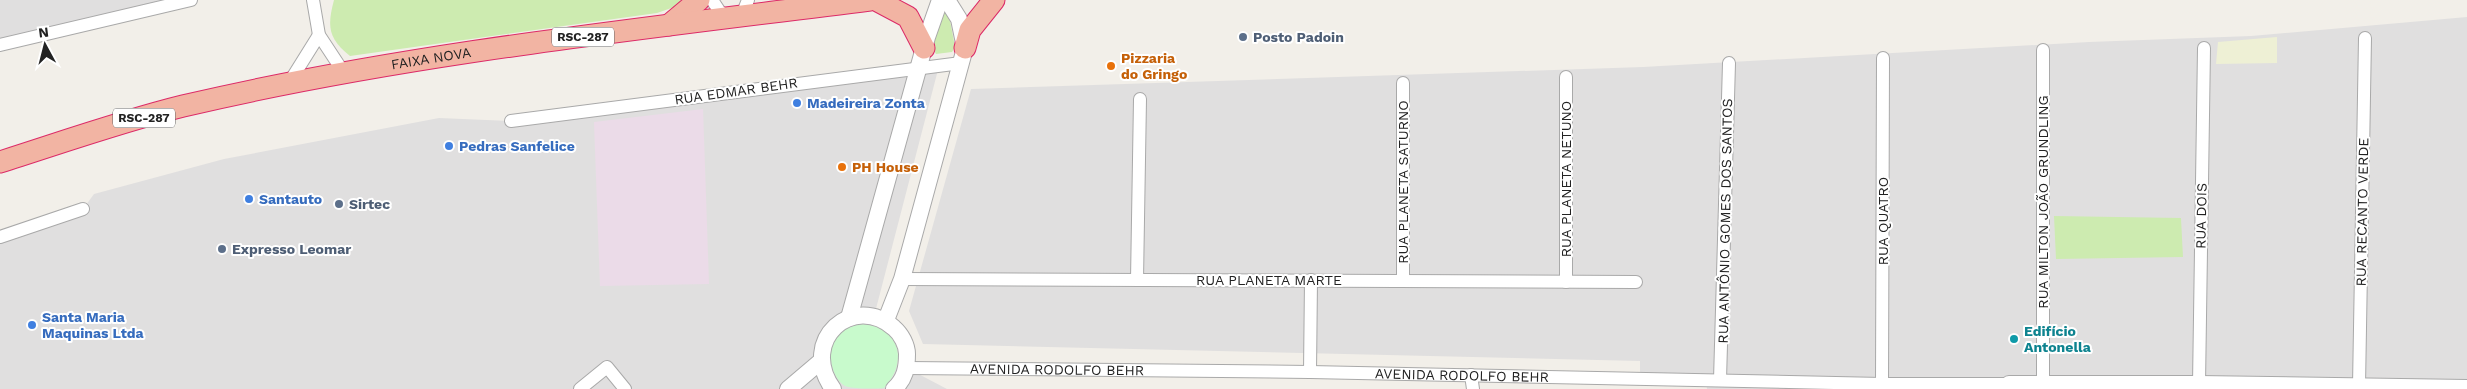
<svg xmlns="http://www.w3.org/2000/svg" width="2467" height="389" font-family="'Work Sans',sans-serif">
<rect width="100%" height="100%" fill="#f2efe9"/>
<!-- residential -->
<g fill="#e0dfdf">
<path d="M0,0H191L0,45Z"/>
<path d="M2467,17V389H1707L1706,380L1640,378V361L923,344L909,311L971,89L1643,67L2089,42L2251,36Z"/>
<path d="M939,66L864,355L907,368L947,389H0V237L83,209L94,194L224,159L439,118L511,121Z"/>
</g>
<!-- industrial -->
<path fill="#ebdbe8" d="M703,109L709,284L600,286L594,122Z"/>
<!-- farmland -->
<path fill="#eef0d5" d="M2277,37V63L2216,64L2218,42Z"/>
<!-- grass -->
<g fill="#cdebb0">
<path d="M334,0H687L680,5L657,13L350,56C328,39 327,26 334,0Z"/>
<path d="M945,10H948L955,47L952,52L936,54L932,47Z"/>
<path d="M2054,216L2181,218L2183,257L2056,259Z"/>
</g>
<!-- park -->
<path fill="#c8facc" d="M860,324C899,325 910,361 884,388C874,389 854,389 845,386C829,376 825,344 841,331C846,328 854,326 860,324Z"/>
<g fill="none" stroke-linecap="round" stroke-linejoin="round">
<defs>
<g id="minor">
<path d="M313,0L319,35L344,73"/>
<path d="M712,0L720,12L733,18L744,10L748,0"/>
<path d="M0,45L191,0"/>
<path d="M1566,77V282"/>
<path d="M289,83L319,35"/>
<path d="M1403,83V281"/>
<path d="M511,121L961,63"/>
<path d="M0,237L83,209"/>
<path d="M902,279L1636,282"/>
<path d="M1137,280L1140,99"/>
<path id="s1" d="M907,368L1310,372L1882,384H2009"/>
<path d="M1310,372L1311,280"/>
<path d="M1471,375L1473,389"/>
<path d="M1720,380L1729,63"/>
<path d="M1882,384L1883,58"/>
<path d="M2199,384L2204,48"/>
<path d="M2043,385V50"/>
<path d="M2359,386L2365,38"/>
<path d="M580,389L607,367L625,389"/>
</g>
<g id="tertiary">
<path d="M849,318L927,37L940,0"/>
<path d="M886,320L902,279L965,48L959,19L947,0"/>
<path d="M788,389L821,361"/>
<path d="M833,389C798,340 854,292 894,328C901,334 907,345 907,354C907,368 905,379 894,389"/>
<path d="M2009,389V384H2199L2467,388"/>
</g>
<g id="trunk">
<path d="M876,0L908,17L924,48"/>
<path d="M669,25L699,0"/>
<path d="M965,48L970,30L994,0"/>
<path id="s2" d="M0,162C60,143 122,121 183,106C409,53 641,29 870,0"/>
</g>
</defs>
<!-- minor casing -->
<use href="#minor" stroke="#a9a9a9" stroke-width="14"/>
<!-- tertiary casing -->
<use href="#tertiary" stroke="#a9a9a9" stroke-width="18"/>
<!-- trunk casing -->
<use href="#trunk" stroke="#dc2a67" stroke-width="23"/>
<!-- minor -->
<use href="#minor" stroke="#fff" stroke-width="12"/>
<!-- tertiary -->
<use href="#tertiary" stroke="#fff" stroke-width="16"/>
<!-- trunk -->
<use href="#trunk" stroke="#f2b4a3" stroke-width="21"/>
</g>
<!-- markers -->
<g fill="#5c6f8a" stroke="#fff" stroke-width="2">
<circle cx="1243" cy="37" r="5"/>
<circle cx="339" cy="204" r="5"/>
<circle cx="222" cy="249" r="5"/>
</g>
<g fill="#e8710a" stroke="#fff" stroke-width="2">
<circle cx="1111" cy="66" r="5"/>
<circle cx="842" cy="167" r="5"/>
</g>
<g fill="#3f7fe0" stroke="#fff" stroke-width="2">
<circle cx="797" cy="103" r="5"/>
<circle cx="449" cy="146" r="5"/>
<circle cx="249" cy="199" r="5"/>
<circle cx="32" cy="325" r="5"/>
</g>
<circle fill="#0f9aa8" stroke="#fff" stroke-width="2" cx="2014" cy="339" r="5"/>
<g text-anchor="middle" stroke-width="4" stroke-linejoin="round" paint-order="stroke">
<!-- shield labels -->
<g fill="#fff" stroke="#646464" stroke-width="1">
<rect x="552" y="27.5" width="62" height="19" rx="4"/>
<rect x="113" y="108.5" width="62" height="19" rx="4"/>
</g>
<g font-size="12" font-weight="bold" fill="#222">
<text x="583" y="41">RSC-287</text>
<text x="144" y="122">RSC-287</text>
</g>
<!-- service labels -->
<g font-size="14" font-weight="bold" fill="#4e5e75" stroke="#fff" text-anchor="start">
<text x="1253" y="42">Posto Padoin</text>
<text x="349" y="209">Sirtec</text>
<text x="232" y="254">Expresso Leomar</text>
</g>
<!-- food labels -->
<g font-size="14" font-weight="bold" fill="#c56008" stroke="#fff" text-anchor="start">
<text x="1121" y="63">Pizzaria<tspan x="1121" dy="16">do Gringo</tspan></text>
<text x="852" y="172">PH House</text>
</g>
<!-- street labels -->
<g font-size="14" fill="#222" stroke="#fff">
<text dy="5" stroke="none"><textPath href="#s2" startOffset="444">FAIXA NOVA</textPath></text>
<text transform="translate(736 91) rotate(-8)" y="5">RUA EDMAR BEHR</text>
<text transform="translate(1566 179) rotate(-90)" y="5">RUA PLANETA NETUNO</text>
<text transform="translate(1403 182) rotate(-90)" y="5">RUA PLANETA SATURNO</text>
<text transform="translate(2043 202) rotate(-90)" y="5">RUA MILTON JOÃO GRUNDLING</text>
<text transform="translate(2362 212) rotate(-89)" y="5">RUA RECANTO VERDE</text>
<text transform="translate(2201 216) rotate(-89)" y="5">RUA DOIS</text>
<text transform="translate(1725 221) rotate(-89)" y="5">RUA ANTÔNIO GOMES DOS SANTOS</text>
<text transform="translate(1883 221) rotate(-90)" y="5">RUA QUATRO</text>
<text x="1269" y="285">RUA PLANETA MARTE</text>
<text dy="5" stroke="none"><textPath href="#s1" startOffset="150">AVENIDA RODOLFO BEHR</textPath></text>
<text dy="5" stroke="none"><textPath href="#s1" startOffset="555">AVENIDA RODOLFO BEHR</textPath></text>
</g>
<!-- shop labels -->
<g font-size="14" font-weight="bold" fill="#366cbe" stroke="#fff" text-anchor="start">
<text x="807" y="108">Madeireira Zonta</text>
<text x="459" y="151">Pedras Sanfelice</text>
<text x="259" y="204">Santauto</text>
<text x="42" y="322">Santa Maria<tspan x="42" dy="16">Maquinas Ltda</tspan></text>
</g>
<!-- culture labels -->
<g font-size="14" font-weight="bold" fill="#0d838f" stroke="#fff" text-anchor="start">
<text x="2024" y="336">Edifício<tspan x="2024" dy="16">Antonella</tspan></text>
</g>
</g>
<!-- north arrow -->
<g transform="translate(45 45) rotate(353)" stroke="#ffffff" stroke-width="4" paint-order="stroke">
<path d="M0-4L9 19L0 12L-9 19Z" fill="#222222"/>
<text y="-8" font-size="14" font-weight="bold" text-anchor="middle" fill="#222222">N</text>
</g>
</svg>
